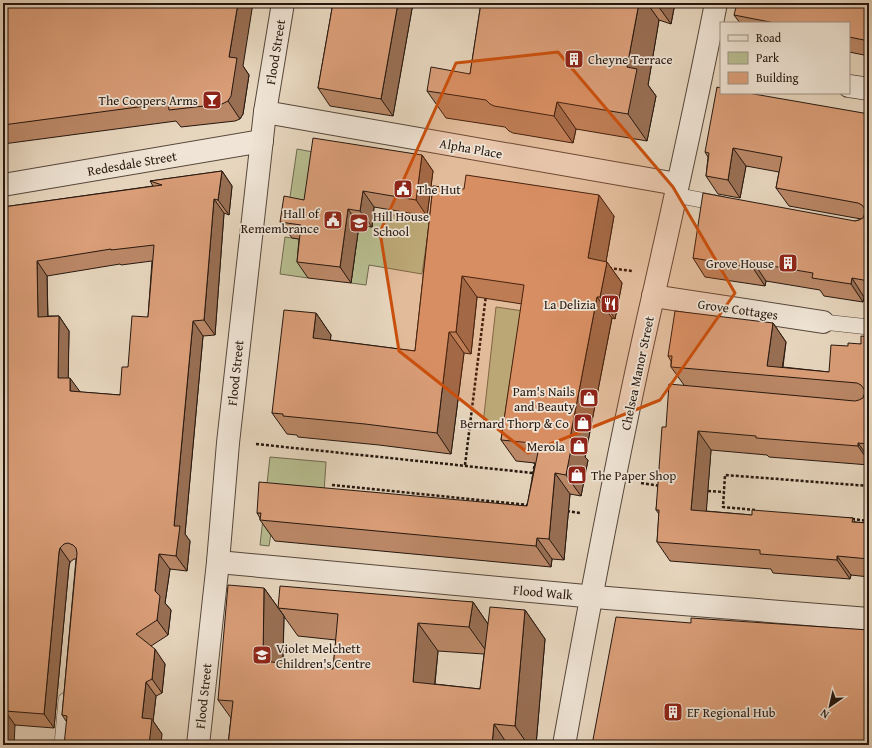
<svg xmlns="http://www.w3.org/2000/svg" width="872" height="748" font-family="'Gentium Book Plus',serif">
<rect width="100%" height="100%" fill="#e7d6be"/>
<filter id="stains"><feTurbulence type="fractalNoise" baseFrequency=".005" numOctaves="4"/><feColorMatrix values="0 0 0 0 .2 0 0 0 0 .09 0 0 0 0 .02 0 0 0 .5 -.17"/></filter>
<radialGradient id="worn" r=".72"><stop offset=".6" stop-color="#630" stop-opacity="0"/><stop offset="1" stop-color="#630" stop-opacity=".3"/></radialGradient>
<!-- green -->
<g fill="#b7bd90" stroke="#6e6a50">
<path d="M297,149L313,152L315,216L288,211Z"/>
<path d="M374,212L430,220L422,274L369,265L366,285L351,283L359,225L372,227Z"/>
<path d="M285,237L312,241L308,278L280,274Z"/>
<path d="M496,307L530,312L513,429L483,424Z"/>
<path d="M270,457L326,462L323,507L271,534L269,546L260,545Z"/>
</g>
<g fill="none" stroke-linecap="round" stroke-linejoin="round">
<defs>
<g id="lane">
<path d="M675,195L722,204"/>
<path d="M823,322L869,327"/>
<path d="M62,745L66,700"/>
</g>
<g id="street">
<path d="M849,86L869,89"/>
<path d="M265,112L677,184"/>
<path d="M3,185L262,141"/>
<path d="M653,296L823,322"/>
<path d="M218,562L607,598L869,619"/>
<path d="M198,745L218,562L228,443L265,112L283,3"/>
<path d="M564,745C591,595 619,445 653,297C675,199 697,101 716,3"/>
</g>
</defs>
<!-- lane casing -->
<use href="#lane" stroke="#56473b" stroke-width="16"/>
<!-- street casing -->
<use href="#street" stroke="#56473b" stroke-width="24"/>
<!-- path -->
<g stroke="#26170f" stroke-width="2.5" stroke-dasharray="3 2" stroke-linecap="butt">
<path d="M609,268L632,271"/>
<path d="M256,444L533,473"/>
<path d="M465,465L486,295"/>
<path d="M641,483L660,486"/>
<path d="M532,484L535,461"/>
<path d="M332,485L529,505"/>
<path d="M708,491L724,492"/>
<path d="M755,510L723,507L725,475L869,486"/>
<path d="M567,511L580,513"/>
<path d="M852,519L869,521"/>
</g>
<!-- lane -->
<use href="#lane" stroke="#efe4d5" stroke-width="15"/>
<!-- street -->
<use href="#street" stroke="#efe4d5" stroke-width="22"/>
</g>
<!-- wall -->
<g fill="#bb8867" stroke="#26170f" fill-rule="evenodd">
<path d="M3,3L243,66L249,75L243,114L240,119L235,121L181,127L176,121L3,144Z"/>
<path d="M333,3H413L393,116L330,106L318,88Z"/>
<path d="M481,3H675L671,24L659,20L648,85L656,96L647,141L576,129L573,143L513,133L509,131L505,127L446,118L427,91L470,74Z"/>
<path d="M869,3V56L849,52V23H740L734,15Z"/>
<path d="M869,114V297H864L863,302L824,296L820,290L766,281L765,286L705,277L693,258L855,221L859,220L861,219L789,206L776,188L779,172L746,166L740,198L718,194L706,176L708,157L705,152Z"/>
<path d="M422,155L433,171L427,216L374,207L372,227L359,225L351,283L308,278L297,262L299,239L292,238L280,222L304,200Z"/>
<path d="M222,171L232,186L229,215L224,213L215,335L203,336L185,534L190,541L187,571L170,569L165,603L171,610L168,635L151,646L165,664L162,693L156,696L153,721L162,734L66,721L62,715L76,559H74L70,562L69,566L54,728L15,725L3,745V207L153,186L150,181ZM152,261L148,317L128,367L120,395L80,392L68,378L69,331L59,316H48L47,276L120,264L121,265Z"/>
<path d="M433,186L614,216L606,261L622,283L615,319L612,318L585,457L588,460L581,496L570,494L564,560L552,559L551,567L275,541L260,520V518L257,513L527,506L535,463L516,461L501,440L522,304L477,297L471,354L464,353L451,454L379,445L298,437L297,435L287,434L272,413L316,313L331,335L330,340L415,351Z"/>
<path d="M773,323L786,342L783,367L829,372L848,346L861,344L869,337V465L769,457L767,455L711,450L706,511L752,515L853,518L855,522L869,523V577L851,575L850,579L773,573L771,569L670,561L657,542L659,514L656,510L666,427L684,385L671,367V361L668,356Z"/>
<path d="M264,588L284,616L283,663L333,669L336,640L298,636L278,608L473,602L488,624L525,610L545,639L536,745H228L231,718L218,700ZM438,651L484,654L480,689L435,684Z"/>
</g>
<!-- shaded-wall -->
<g fill="#996f54" stroke="#26170f">
<path d="M238,3H253L243,66L249,75L243,114L240,119L228,101L229,57Z"/>
<path d="M398,3H413L393,116L381,99Z"/>
<path d="M639,3H647L659,20L648,85L656,96L647,141L628,114L627,67Z"/>
<path d="M656,3H675L671,24Z"/>
<path d="M557,102L576,129L573,143L554,116Z"/>
<path d="M733,148L746,166L740,198L728,180Z"/>
<path d="M422,155L433,171L427,216L416,200Z"/>
<path d="M222,171L232,186L229,215L218,200Z"/>
<path d="M363,191L374,207L372,227L360,211Z"/>
<path d="M599,195L614,216L603,279L588,258Z"/>
<path d="M214,199L224,213L215,335L204,320Z"/>
<path d="M348,209L359,225L351,283L340,267Z"/>
<path d="M37,261L47,276L48,331L38,317Z"/>
<path d="M607,262L622,283L615,319L600,297Z"/>
<path d="M754,263L766,281L765,286L753,268Z"/>
<path d="M462,276L477,297L471,354L456,332Z"/>
<path d="M852,278L864,297L863,302L851,284Z"/>
<path d="M597,297L612,318L585,457L588,460L581,496L566,475L570,438Z"/>
<path d="M316,313L331,335L328,359L313,338Z"/>
<path d="M59,316L69,331L68,392L58,378Z"/>
<path d="M193,321L203,336L185,534L190,541L187,571L176,556L174,526Z"/>
<path d="M773,323L786,342L781,376L767,366Z"/>
<path d="M449,332L464,353L451,454L437,433Z"/>
<path d="M70,378L81,393L70,391Z"/>
<path d="M698,431L711,450L705,529L691,510Z"/>
<path d="M858,443L869,458V462L858,446Z"/>
<path d="M555,473L570,494L564,560L549,539Z"/>
<path d="M537,538L552,559L551,567L536,546Z"/>
<path d="M60,548L70,562L69,566L54,728L44,714L59,552Z"/>
<path d="M159,554L170,569L165,603L171,610L168,635L157,620L155,591Z"/>
<path d="M837,556L851,575L850,579L837,560Z"/>
<path d="M264,588L284,616L282,689L263,661Z"/>
<path d="M473,602L492,630L489,655L469,627Z"/>
<path d="M525,610L545,639L536,745H528L515,726Z"/>
<path d="M418,623L438,651L432,710L413,682Z"/>
<path d="M155,649L165,664L162,693L152,679Z"/>
<path d="M146,682L156,696L153,721L162,734L161,745H149L142,718Z"/>
<path d="M5,711L15,725L14,745H3Z"/>
<path d="M494,724L508,745H492Z"/>
</g>
<!-- building -->
<g fill="#da9e78" stroke="#26170f" fill-rule="evenodd">
<path d="M3,3H238L229,57L237,58L231,96L228,101L222,104L169,110L168,103L3,125Z"/>
<path d="M333,3H398L381,99L318,88Z"/>
<path d="M481,3H639L627,67L637,69L628,114L557,102L554,116L494,106L490,104L486,100L427,91L431,67L470,74Z"/>
<path d="M737,3H869V41L849,37V23H775L734,15Z"/>
<path d="M717,87L721,88V93H748L869,114V281L852,278L851,284L812,278L813,273L754,263L753,268L693,258L703,193L855,221L859,220L863,218L865,213V209L862,205L858,203L776,188L782,157L733,148L728,180L706,176L709,153L705,152Z"/>
<path d="M313,138L422,155L416,200L363,191L360,211L348,209L340,267L297,262L301,225L280,222L284,196L304,200Z"/>
<path d="M222,171L218,200L214,199L204,320L193,321L174,526H180L176,556L159,554L155,591L160,596L157,620L136,634L155,649L152,679L146,682L142,718L152,719L149,745H64L67,716L62,715L77,553L76,548L73,545L68,543L64,544L60,548L59,552L44,714L5,711L3,738V207L162,185L150,181ZM154,245L148,317L132,316L128,367H122L120,395L70,391V378H58L59,316L38,317L37,261L111,249V250Z"/>
<path d="M466,175L599,195L588,258L607,262L600,297H597L570,438L573,439L566,475L555,473L549,539L537,538L536,546L260,520L261,513H257L259,482L527,506L538,452L530,451L532,443L501,440L524,285L462,276L456,332H449L437,433L365,424L283,416V414L272,413L284,310L316,313L313,338L415,351L433,186L464,189Z"/>
<path d="M675,311L773,323L767,366L829,372L831,345L848,346V343L861,344V336L869,337V444L858,443V446L756,438V436L698,431L691,510L752,515V510L853,518L852,522L869,523V559L837,556V560L760,554V550L657,542L659,510H656L662,427H666L669,384L855,401L859,400L863,398L865,392L864,389L861,385L857,383L671,367L672,356H668Z"/>
<path d="M228,585L264,588L263,661L333,669L338,614L278,608L280,586L473,602L469,627L418,623L413,682L480,689L490,607L525,610L515,726L494,724L492,745H228L233,701L218,700Z"/>
<path d="M616,617L691,623V618L869,630V745H592Z"/>
</g>
<!-- marked area -->
<path fill="#cb4f0c" fill-opacity="0.2" stroke="#cb4f0c" stroke-width="3" stroke-linejoin="round" d="M558,52L673,187L735,293L660,400L528,453L399,351L380,232L456,63Z"/>
<!-- icons -->
<defs>
<symbol id="building-square" viewBox="-11 -11 22 22"><rect x="-9" y="-9" width="18" height="18" rx="4" fill="#8f2418" stroke="#efe4d5"/><path d="M-4-6H4V6H1V3H-1V6H-4ZM-2.5-4.3h1.7v1.8h-1.7ZM.8-4.3h1.7v1.8H.8ZM-2.5-1h1.7V.8h-1.7ZM.8-1h1.7V.8H.8Z" fill="#fff"/></symbol>
<symbol id="bar-square" viewBox="-11 -11 22 22"><rect x="-9" y="-9" width="18" height="18" rx="4" fill="#8f2418" stroke="#efe4d5"/><path d="M-6-5H6L.8 .8V4.5H3.5V6h-7V4.5H-.8V.8Z" fill="#fff"/></symbol>
<symbol id="civic-square" viewBox="-11 -11 22 22"><rect x="-9" y="-9" width="18" height="18" rx="4" fill="#8f2418" stroke="#efe4d5"/><path d="M-.6-6.5H3V-4.5H.6V-3L4-1V1h2V6H-6V1h2V-1L-.6-3ZM-1.2 2.5V6h2.4V2.5Z" fill="#fff"/></symbol>
<symbol id="school-square" viewBox="-11 -11 22 22"><rect x="-9" y="-9" width="18" height="18" rx="4" fill="#8f2418" stroke="#efe4d5"/><path d="M0-5L7-2L0 1L-7-2ZM-4 1L0 2.5L4 1V4Q0 6-4 4Z" fill="#fff"/></symbol>
<symbol id="restaurant-square" viewBox="-11 -11 22 22"><rect x="-9" y="-9" width="18" height="18" rx="4" fill="#8f2418" stroke="#efe4d5"/><path d="M-5-6h1v4h1v-4h1v4h1v-4h1v5L-1.5 .5V6h-2V.5L-5-1ZM5-6V6H3V1.5H1.5Q1.5-4 5-6Z" fill="#fff"/></symbol>
<symbol id="shop-square" viewBox="-11 -11 22 22"><rect x="-9" y="-9" width="18" height="18" rx="4" fill="#8f2418" stroke="#efe4d5"/><path d="M-5-2.5h2.3a2.7 3.5 0 0 1 5.4 0H5L5.5 6h-11ZM-1.5-2.5h3a1.5 2.3 0 0 0-3 0Z" fill="#fff"/></symbol>
</defs>
<g fill-rule="evenodd">
<use href="#building-square" x="563" y="48" width="22" height="22"/>
<use href="#bar-square" x="201" y="89" width="22" height="22"/>
<use href="#civic-square" x="392" y="178" width="22" height="22"/>
<use href="#civic-square" x="322" y="209" width="22" height="22"/>
<use href="#school-square" x="348" y="212" width="22" height="22"/>
<use href="#building-square" x="777" y="252" width="22" height="22"/>
<use href="#restaurant-square" x="599" y="293" width="22" height="22"/>
<use href="#shop-square" x="578" y="387" width="22" height="22"/>
<use href="#shop-square" x="572" y="412" width="22" height="22"/>
<use href="#shop-square" x="568" y="435" width="22" height="22"/>
<use href="#shop-square" x="566" y="464" width="22" height="22"/>
<use href="#school-square" x="251" y="644" width="22" height="22"/>
<use href="#building-square" x="662" y="701" width="22" height="22"/>
</g>
<g text-anchor="middle" stroke-width="3.5" stroke-linejoin="round" paint-order="stroke">
<!-- street labels -->
<g font-size="13" fill="#26170f" stroke="#efe4d5">
<text transform="translate(275 52) rotate(-81)" y="5">Flood Street</text>
<text transform="translate(471 148) rotate(10)" y="5">Alpha Place</text>
<text transform="translate(132 163) rotate(-10)" y="5">Redesdale Street</text>
<text transform="translate(738 309) rotate(8)" y="5">Grove Cottages</text>
<text transform="translate(235 373) rotate(-84)" y="5">Flood Street</text>
<text transform="translate(637 373) rotate(-78)" y="5">Chelsea Manor Street</text>
<text transform="translate(543 592) rotate(5)" y="5">Flood Walk</text>
<text transform="translate(203 696) rotate(-84)" y="5">Flood Street</text>
</g>
<!-- poi labels -->
<g font-size="13" fill="#26170f" stroke="#efe4d5" text-anchor="end">
<text x="588" y="64" text-anchor="start">Cheyne Terrace</text>
<text x="198" y="105">The Coopers Arms</text>
<text x="417" y="194" text-anchor="start">The Hut</text>
<text x="319" y="218">Hall of<tspan x="319" dy="15">Remembrance</tspan></text>
<text x="373" y="221" text-anchor="start">Hill House<tspan x="373" dy="15">School</tspan></text>
<text x="774" y="268">Grove House</text>
<text x="596" y="309">La Delizia</text>
<text x="575" y="396">Pam's Nails<tspan x="575" dy="15">and Beauty</tspan></text>
<text x="569" y="428">Bernard Thorp &amp; Co</text>
<text x="565" y="451">Merola</text>
<text x="591" y="480" text-anchor="start">The Paper Shop</text>
<text x="276" y="653" text-anchor="start">Violet Melchett<tspan x="276" dy="15">Children's Centre</tspan></text>
<text x="687" y="717" text-anchor="start">EF Regional Hub</text>
</g>
</g>
<!-- margin -->
<rect width="872" height="748" fill="none" stroke="#e7d6be" stroke-width="16"/>
<rect x="4" y="4" width="864" height="740" fill="none" stroke="#26170f" stroke-width="2"/>
<rect x="8" y="8" width="856" height="732" fill="none" stroke="#26170f"/>
<!-- legend -->
<rect x="720" y="22" width="130" height="72" fill="#efe4d5" stroke="#9f9286"/>
<rect x="728" y="35" width="20" height="6" fill="#efe4d5" stroke="#9f9286"/>
<text x="756" y="42" font-size="12" fill="#26170f">Road</text>
<rect x="728" y="52" width="20" height="12" fill="#b7bd90" stroke="#9f9286"/>
<text x="756" y="62" font-size="12" fill="#26170f">Park</text>
<rect x="728" y="72" width="20" height="12" fill="#da9e78" stroke="#9f9286"/>
<text x="756" y="82" font-size="12" fill="#26170f">Building</text>
<!-- north arrow -->
<g transform="translate(830 706) rotate(214)" stroke="#efe4d5" stroke-width="3" paint-order="stroke">
<path d="M0-3L7 15L0 10L-7 15Z" fill="#26170f"/>
<text y="-6" font-size="11" font-weight="bold" text-anchor="middle" fill="#26170f">N</text>
</g>
<rect width="100%" height="100%" filter="url(#stains)"/>
<rect width="100%" height="100%" fill="url(#worn)"/>
</svg>
